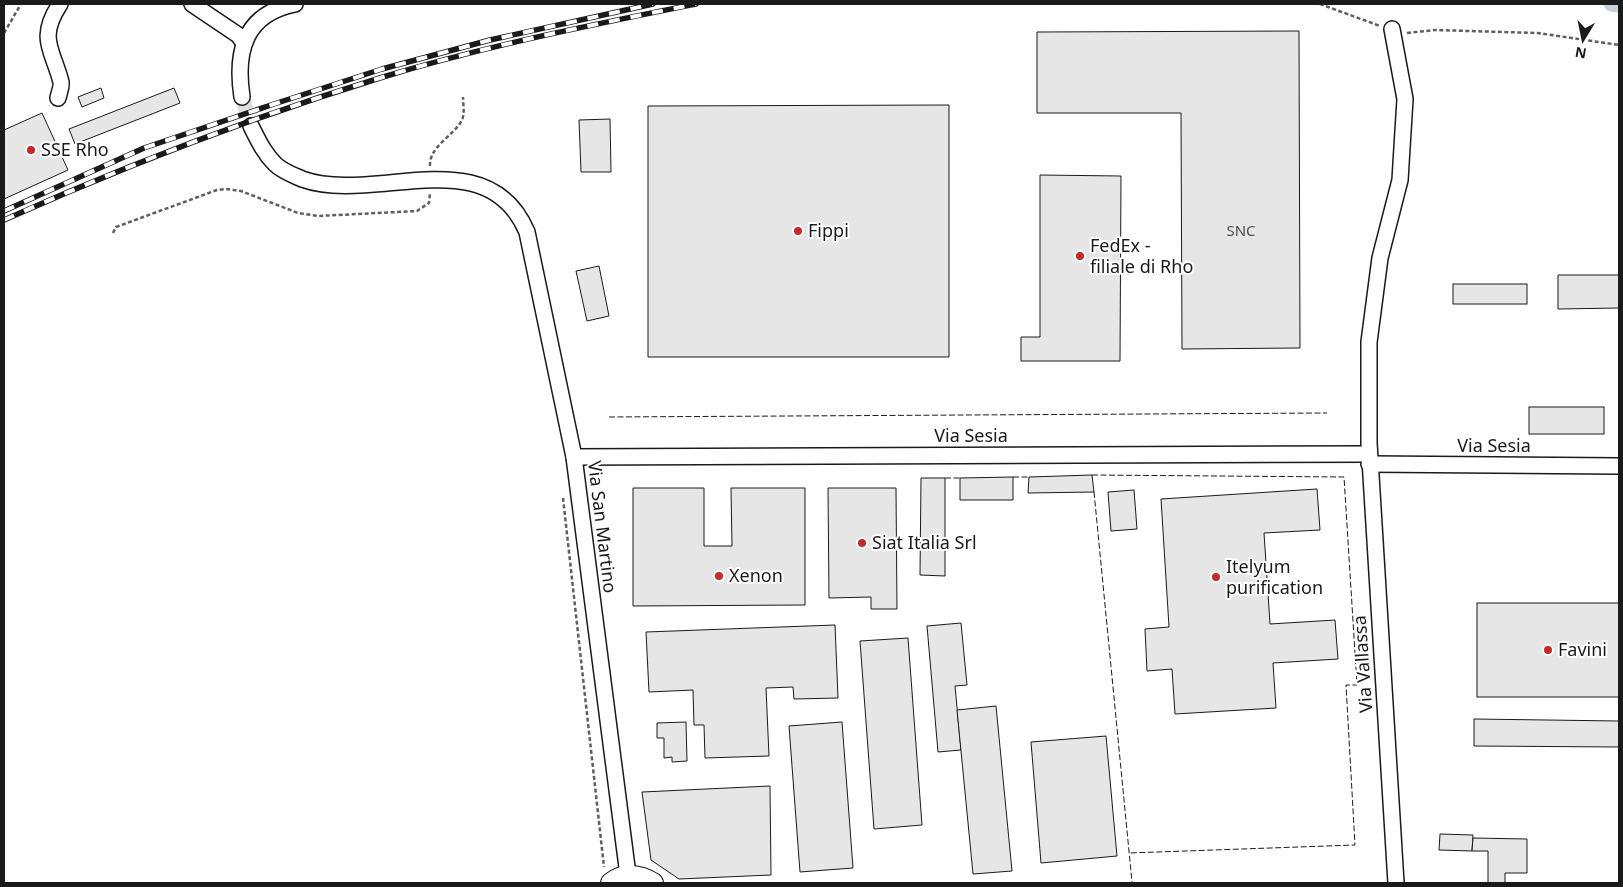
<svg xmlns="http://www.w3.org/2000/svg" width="1623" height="887" font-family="'Noto Sans',sans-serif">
<rect width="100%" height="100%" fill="#fff"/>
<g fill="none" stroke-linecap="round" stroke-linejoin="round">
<!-- canal -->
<path stroke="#c6d2dc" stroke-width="15" d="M1611,4L1619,5"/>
</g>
<!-- building -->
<g fill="#e6e6e6" stroke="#1a1a1a">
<path d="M1299,31L1300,348L1182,349L1181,113H1037V32Z"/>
<path d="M101,88L104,98L82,107L78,97Z"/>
<path d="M174,88L180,103L75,144L69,129Z"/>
<path d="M949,105V357H648V106Z"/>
<path d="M42,113L68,170L4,199V130Z"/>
<path d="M610,119L611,172H581L579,120Z"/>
<path d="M1040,175L1121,176L1120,361H1021V337H1040Z"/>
<path d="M599,266L609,316L587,321L576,271Z"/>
<path d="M1558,275H1619V308L1558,309Z"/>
<rect x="1453" y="284" width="74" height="20"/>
<rect x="1529" y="407" width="75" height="27"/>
<path d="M1092,475L1094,492L1028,493L1029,477Z"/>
<path d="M1013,477V500H960V478Z"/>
<path d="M921,478H945V576L920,575Z"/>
<path d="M633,488H704V546H732L731,488H805V605L633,606Z"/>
<path d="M828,488H896L897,609H871V597L829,598Z"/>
<path d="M1317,489L1320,530L1264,533L1270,624L1335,620L1338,659L1273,663L1276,708L1175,714L1172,669L1147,671L1145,629L1169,627L1161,499Z"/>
<path d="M1134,490L1137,529L1111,531L1108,492Z"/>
<rect x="1477" y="603" width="142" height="94"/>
<path d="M961,623L967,685L955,686L961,750L938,752L927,626Z"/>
<path d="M835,625L838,698L794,699L793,687L766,688L769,756L705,758L704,725H694L693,690L649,692L646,632Z"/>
<path d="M908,638L922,825L874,829L860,641Z"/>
<path d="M996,706L1012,871L973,874L957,710Z"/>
<path d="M1474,719L1619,721V747L1474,746Z"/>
<path d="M686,722L687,761L672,762V757L664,758V738H657V723Z"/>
<path d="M842,722L853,868L800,872L789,726Z"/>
<path d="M1106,736L1117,856L1041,863L1031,742Z"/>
<path d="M770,786L771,875L679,879L651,860L642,792Z"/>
<path d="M1440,834L1473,835L1472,851L1439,850Z"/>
<path d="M1473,838L1527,839V873H1505V883H1488V851H1472Z"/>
</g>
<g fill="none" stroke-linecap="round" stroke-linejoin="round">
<!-- minor-tunnel -->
<path stroke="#ddd" stroke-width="15" stroke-dasharray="15 8" stroke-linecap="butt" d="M242,97L251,126"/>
<defs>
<g id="minor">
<path d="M192,4L238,35L244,43"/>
<path d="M1392,29L1405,99L1400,180L1380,258L1369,342V443L1396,883"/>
<path d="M242,97C235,51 245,14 295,4"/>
<path d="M58,98C59,93 62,86 61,82C53,50 37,39 60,4"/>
<path d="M251,126C258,140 264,153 275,164C282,171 293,175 302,179C374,205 487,138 527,232L574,457L628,875"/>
<path d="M574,457L1369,454"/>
<path d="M1369,464L1619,466"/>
</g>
<path id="major" d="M611,883C624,873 639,874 653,883"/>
</defs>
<!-- minor casing -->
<use href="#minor" stroke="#1a1a1a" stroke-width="18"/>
<!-- major casing -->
<use href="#major" stroke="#1a1a1a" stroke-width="22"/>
<!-- path -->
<g stroke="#5f5f5f" stroke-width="2.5" stroke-dasharray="4 2.5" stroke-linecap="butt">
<path d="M1320,4L1380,26"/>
<path d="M4,33L21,4"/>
<path d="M1407,33L1435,30L1538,33L1619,45"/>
<path d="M430,166C429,146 454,136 462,120C465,113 463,105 463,97"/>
<path d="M113,233L116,227L217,190L226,189L241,191L298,213L318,216L417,211L429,203L430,193"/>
<path d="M563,498L604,867"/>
</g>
<!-- minor -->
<use href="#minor" stroke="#fff" stroke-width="15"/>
<!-- major -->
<use href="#major" stroke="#fff" stroke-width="20"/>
<defs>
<g id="rail">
<path d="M4,211L144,148L274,104L382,69L490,40L653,4"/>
<path d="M4,220C127,165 253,117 383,77C485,46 591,25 696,4"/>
</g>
</defs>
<!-- rail casing -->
<use href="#rail" stroke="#1a1a1a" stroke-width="5.5"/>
<!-- rail -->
<use href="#rail" stroke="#fff" stroke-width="4" stroke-dasharray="11" stroke-linecap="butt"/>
<!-- fence -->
<g stroke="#1a1a1a" stroke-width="1" stroke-dasharray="6 2.5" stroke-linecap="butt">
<path d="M609,417L1327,413"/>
<path d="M1092,475L1344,477L1357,685H1346L1355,845L1129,853"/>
<path d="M1013,477H1029"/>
<path d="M945,478H960"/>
<path d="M1094,492L1132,882"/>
</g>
</g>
<!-- markers -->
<g fill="#c62828" stroke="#fff" stroke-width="2">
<circle cx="31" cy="150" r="5"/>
<circle cx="798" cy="231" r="5"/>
<circle cx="1080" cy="256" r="5"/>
<circle cx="862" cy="543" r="5"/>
<circle cx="719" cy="576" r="5"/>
<circle cx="1216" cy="577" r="5"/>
<circle cx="1548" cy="650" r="5"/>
</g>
<g text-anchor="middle" stroke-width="4" stroke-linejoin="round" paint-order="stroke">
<!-- number labels -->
<g font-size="15" fill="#4d4d4d">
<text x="1241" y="236">SNC</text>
</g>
<!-- poi labels -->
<g font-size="18" fill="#1a1a1a" stroke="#fff" text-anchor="start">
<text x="41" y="156">SSE Rho</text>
<text x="808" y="237">Fippi</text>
<text x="1090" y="252">FedEx -<tspan x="1090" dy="21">filiale di Rho</tspan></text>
<text x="872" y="549">Siat Italia Srl</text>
<text x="1226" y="573">Itelyum<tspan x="1226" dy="21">purification</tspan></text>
<text x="729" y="582">Xenon</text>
<text x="1558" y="656">Favini</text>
</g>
<!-- street labels -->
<g font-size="18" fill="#1a1a1a" stroke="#fff">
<text x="971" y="442">Via Sesia</text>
<text x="1494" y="452">Via Sesia</text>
<text transform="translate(602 527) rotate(83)" y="6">Via San Martino</text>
<text transform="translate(1363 664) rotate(-94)" y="6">Via Vallassa</text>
</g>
</g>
<!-- border -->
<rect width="1623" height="887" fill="none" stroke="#1a1a1a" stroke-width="10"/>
<!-- north arrow -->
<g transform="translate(1583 40) rotate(190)" stroke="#ffffff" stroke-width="4" paint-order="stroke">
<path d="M0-4L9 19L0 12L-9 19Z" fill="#1a1a1a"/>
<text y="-8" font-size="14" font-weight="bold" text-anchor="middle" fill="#1a1a1a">N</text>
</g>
</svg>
